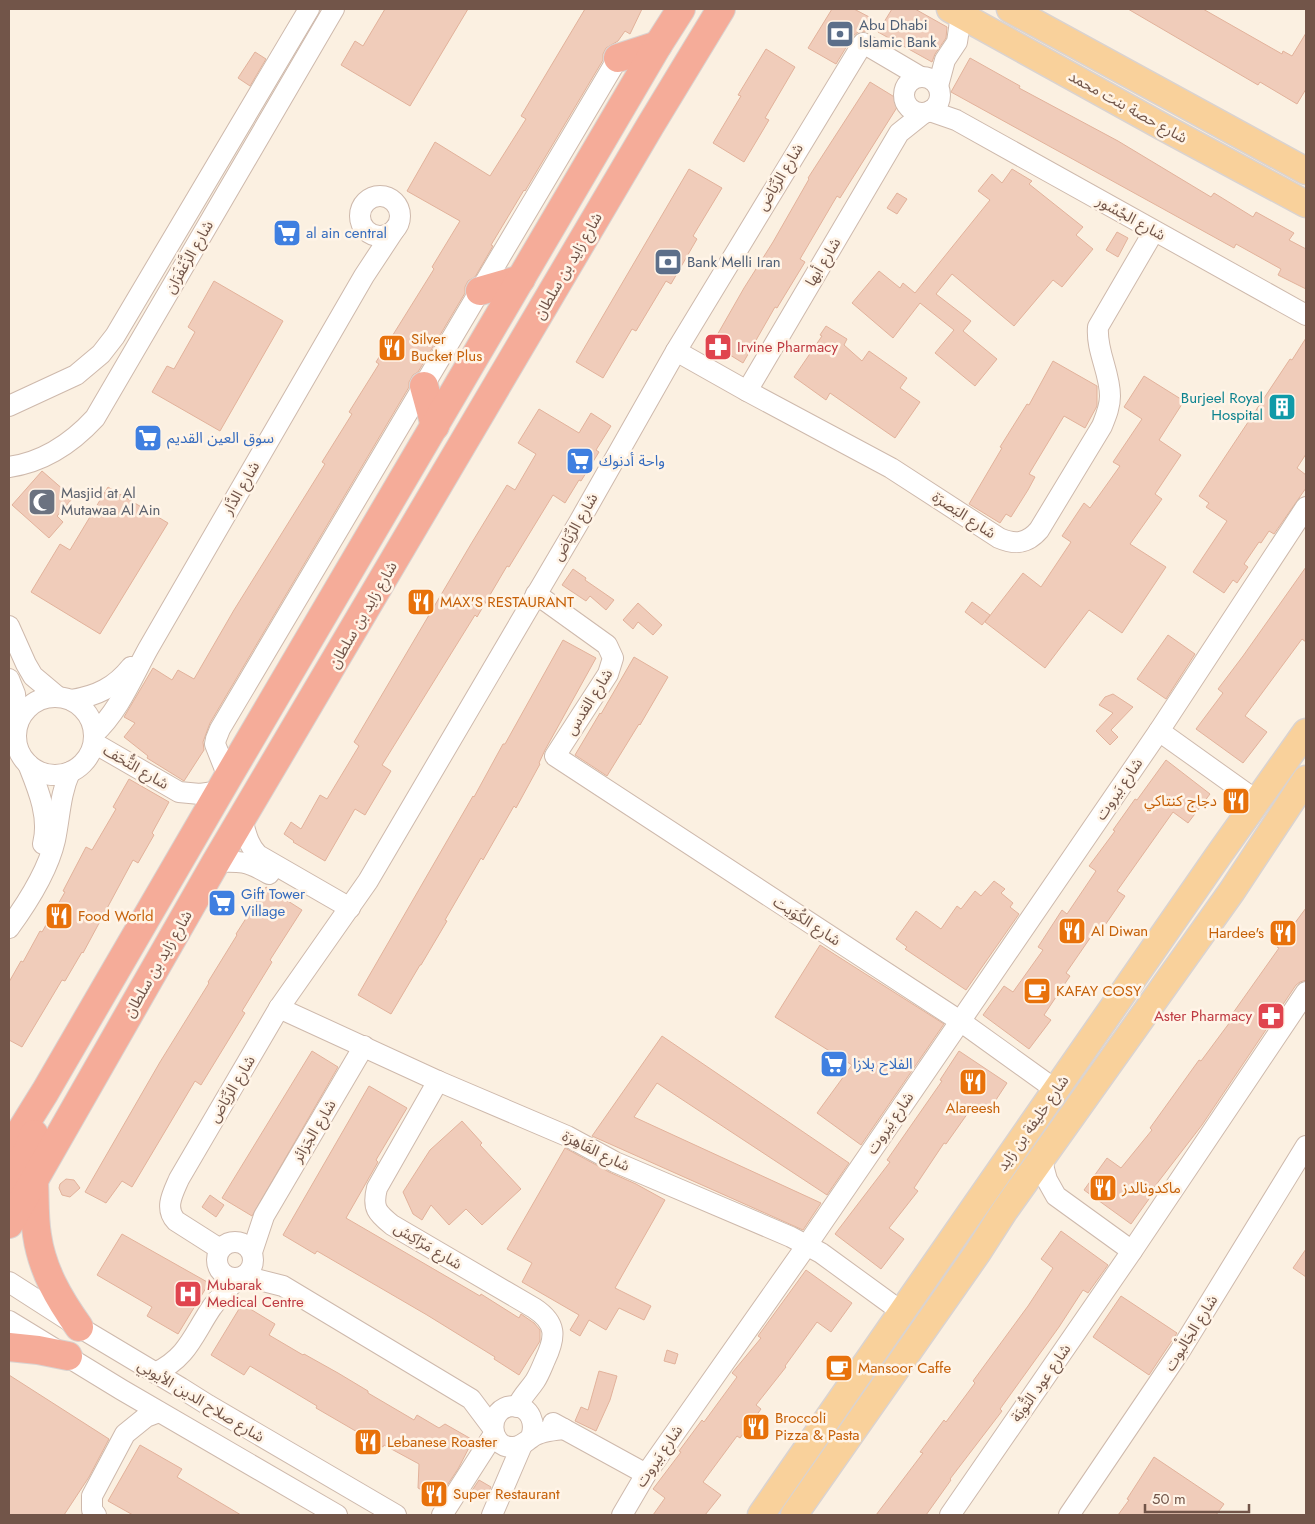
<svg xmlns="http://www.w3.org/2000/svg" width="1315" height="1524" font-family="Jost,'Noto Sans Arabic',sans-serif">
<rect width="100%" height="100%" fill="#fbf0e1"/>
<!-- building -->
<g fill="#f0ccba" stroke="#e2b29b">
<path d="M385,9H468L410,106L341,65L355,41L363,46Z"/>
<path d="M585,9H642L630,34L625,31L618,41L606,48L603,54V60L525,191L524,190L491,245L493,246L475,277L468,281L465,287V293L418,372L413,375L409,382V387L210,723L203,742L204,750L184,781L147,758L148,756L124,737L135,723L124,717L153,668L172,680L178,670L194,679L234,610L325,464L322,462L352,414L349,412L379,364L376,362L434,269L432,267L460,221L407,191L435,142L490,176L526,119L521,116Z"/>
<path d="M832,9H854L873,19L865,32H858L853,36L836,64L808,48Z"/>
<path d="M892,9H915L947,27L946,38L935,54L932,62L878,32Z"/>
<path d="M1128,9H1203L1282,54L1283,51L1292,56L1306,33V89L1297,104L1260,82L1258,85Z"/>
<path d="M766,49L795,67L765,118L769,120L744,162L713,143L741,96L738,95Z"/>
<path d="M255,52L266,59L250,86L238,78Z"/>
<path d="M970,58L1020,86L1019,88L1118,141L1211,197L1214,193L1253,217L1256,212L1294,233L1289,240L1306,249V289L1278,275L1281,269L1236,244L1234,248L951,92Z"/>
<path d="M870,82L901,101L840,198L837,196L800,259L805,262L777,308L775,307L743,363L712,344L744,288L773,242L809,179L808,178Z"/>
<path d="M689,169L722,188L693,236L697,239L671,284L666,281L636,331L632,329L603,378L576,362Z"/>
<path d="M1012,169L1032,181L1029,184L1083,227L1076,235L1093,249L1062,287L1053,280L1014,326L952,274L936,294L971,321L963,331L997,359L975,386L935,353L954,330L920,303L893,338L852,303L879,271L900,288L903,283L915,293L990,200L978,191L992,174L1002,183Z"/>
<path d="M897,193L907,199L897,214L887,208Z"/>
<path d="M1117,232L1128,238L1118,257L1106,250Z"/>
<path d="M214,281L283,321L220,431L152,392L167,366L174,369L195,332L188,327Z"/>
<path d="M826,326L847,339L844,345L862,361L869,351L907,378L900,388L920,402L895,438L830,393L826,400L794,377L822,336L820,335Z"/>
<path d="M1306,338V454L1297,468L1306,475V488L1274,534L1269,531L1261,543L1259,542L1244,564L1248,567L1237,583L1233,580L1224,593L1193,572L1227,521L1206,507L1209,503L1199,496L1290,359L1292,360Z"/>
<path d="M1053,361L1097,386V406L1085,428L1064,416L1029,474L1035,477L1028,490L1011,517L1006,514L1000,523L969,504L1002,448L1000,447L1027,404L1029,405Z"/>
<path d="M1144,376L1184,401L1159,440L1181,455L1155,494L1162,499L1130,544L1166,567L1122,633L1089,610L1045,668L985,622L1023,573L1041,587L1071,542L1062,536L1084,503L1090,508L1120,466L1113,462L1142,419L1124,407Z"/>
<path d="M539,409L579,433L591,413L611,426L596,450L599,452L581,481L579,480L565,503L553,495L509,567L507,566L477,617L475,615L382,765L391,771L365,815L355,809L325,861L293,842L294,841L284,834L291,822L301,829L320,795L327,799L359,746L354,742L471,544L507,485L515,490L536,454L518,443Z"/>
<path d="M42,471L73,498L57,516L63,522L49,538L12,505Z"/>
<path d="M108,487L168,523L100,634L31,592L60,544L70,550Z"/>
<path d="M1306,567V642L1302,639L1245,716L1267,732L1243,763L1196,729L1223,693L1218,689L1243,656Z"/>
<path d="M573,569L586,578L585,580L614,600L606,610L590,596L586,601L562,585Z"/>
<path d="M972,602L990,615L982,625L965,612Z"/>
<path d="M638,603L662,625L653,635L638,622L633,629L623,620Z"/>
<path d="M1168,635L1195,654L1166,699L1137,679Z"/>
<path d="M563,640L596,658L545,750L539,763L540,764L516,808L514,806L483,860L481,858L445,920L447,921L421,965H420L391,1014L358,995L473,796L474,797L503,744H505Z"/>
<path d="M634,657L668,677L640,725L639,724L607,776L575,755L600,713L601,714Z"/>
<path d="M1113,694L1133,707L1111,730L1118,737L1110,745L1096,731L1113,713L1099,705L1105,697Z"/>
<path d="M1166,760L1210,794L1188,823L1173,812L1117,891L1125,896L1101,931L1097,928L1066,973L1070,976L1044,1015L1051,1020L1029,1049L983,1015L1004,986L1013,992L1043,950L1038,947L1062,910L1067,914L1096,871L1089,866L1115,831L1113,830L1135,799L1137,800Z"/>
<path d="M129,779L169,802L152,833L154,835L138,863L133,860L83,953L82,952L65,981L62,980L22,1047L9,1040V982L21,961L23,962L40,931L42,932L65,892L63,891L86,847L92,850L116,809L113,807Z"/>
<path d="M994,881L1005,889L1001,893L1013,903L1010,907L1019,914L966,990L905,949L907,947L896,939L916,911L941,929L957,906L961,909L975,891L981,896Z"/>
<path d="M266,887L302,910L270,960L272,962L242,1011L245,1013L201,1085L195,1081L132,1187L122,1181L106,1203L85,1192L160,1062L209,983L208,982L237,935L236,934Z"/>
<path d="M1306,908V980L1300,982L1296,985L1202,1125L1152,1190L1154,1192L1131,1224L1084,1190L1107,1158L1121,1168L1152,1130L1150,1128L1199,1060L1201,1061L1230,1022L1228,1020L1279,948L1277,947Z"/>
<path d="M820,945L944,1024L861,1145L817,1113L852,1065L775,1017Z"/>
<path d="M662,1036L849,1163L827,1195L657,1083L634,1117L821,1203L803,1230L592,1136Z"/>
<path d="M312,1051L338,1067L252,1216L222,1198Z"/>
<path d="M959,1051L1007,1083L988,1112L975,1103L946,1144L944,1143L914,1188L918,1191L889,1228L904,1239L881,1269L835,1234L890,1162L887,1160L942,1081L940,1080Z"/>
<path d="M369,1086L407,1108L376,1160L378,1162L346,1218L480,1296L481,1294L519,1318L521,1314L534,1323L540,1330V1341L519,1375L494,1359L495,1357L427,1315L317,1251L315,1254L283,1235Z"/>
<path d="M462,1121L482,1143L480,1145L521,1189L482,1225L466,1209L449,1225L431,1205L422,1220L413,1214L403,1192L430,1150Z"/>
<path d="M565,1148L609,1172L636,1184L665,1200L615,1288L651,1306L644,1320L619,1308L606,1330L589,1320L580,1336L570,1330L579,1315L522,1282L532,1263L507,1249Z"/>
<path d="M66,1179L74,1180L80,1188L70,1197L62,1195L59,1188L60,1184Z"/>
<path d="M210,1195L224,1205L216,1217L202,1207Z"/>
<path d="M1061,1231L1108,1265L1088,1293L1083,1290L1059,1327L1000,1409L1002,1411L950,1479L951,1480L926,1515H876L923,1453L920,1452L944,1420L946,1422L975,1383L973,1381L1028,1306L1053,1268L1041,1259Z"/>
<path d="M122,1234L209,1283L178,1334L147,1316L152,1307L97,1275Z"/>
<path d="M1306,1249V1277L1293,1268Z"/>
<path d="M806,1270L852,1303L831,1332L817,1322L785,1366L786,1367L756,1405L761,1409L740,1438L737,1436L703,1482L721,1495L705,1515H653L665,1498L653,1489L681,1452L679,1451L702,1420L704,1422L737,1377L732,1373L761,1338L758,1336Z"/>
<path d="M1121,1296L1177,1333L1149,1375L1093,1337Z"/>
<path d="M242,1304L275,1324L269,1335L303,1355L304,1354L338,1373L368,1391V1393L414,1420L417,1415L439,1428L445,1424L473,1440L458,1469L438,1499L418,1488L419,1464L384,1445L383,1447L347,1426L316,1408L317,1406L250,1366L244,1375L211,1355Z"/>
<path d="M667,1350L678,1354L675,1364L664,1361Z"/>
<path d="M599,1371L617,1376L610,1400L596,1431L575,1421L581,1407L588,1410Z"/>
<path d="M9,1375L109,1439L89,1477L64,1515H9Z"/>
<path d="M140,1445L182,1469L177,1477L241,1515H133L108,1501Z"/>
<path d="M1154,1457L1224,1504L1216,1515H1118L1129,1500L1127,1499Z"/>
<path d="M479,1480L491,1487L485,1499L471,1492Z"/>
</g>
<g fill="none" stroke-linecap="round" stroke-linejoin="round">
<defs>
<g id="minor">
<circle cx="922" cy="95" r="18"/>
<path d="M938,86L945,60L957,42L961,15"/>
<path d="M930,111L956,120L1306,315"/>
<circle cx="380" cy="216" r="20"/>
<path d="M676,351L747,391L891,468L999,538C1015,545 1027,544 1039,530L1102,426C1106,416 1110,407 1110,396C1110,372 1096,351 1098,327L1154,231"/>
<path d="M747,391L899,133L924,113"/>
<path d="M9,406L76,375L101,354L115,336L309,9"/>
<path d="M9,467C44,462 71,444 95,418L334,9"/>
<path d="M536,594L607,645L613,658L608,674L555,756L960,1021L1056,1090"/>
<path d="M9,626L26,664L33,676L58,697"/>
<path d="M9,679L15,694L18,723"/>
<circle cx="55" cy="736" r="39"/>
<path d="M71,700C97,696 115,687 131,667"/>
<path d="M1159,731L1257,801"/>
<path d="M94,734C119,711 132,678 148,649L364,276L395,229"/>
<path d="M94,743L179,792L200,794L221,791"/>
<path d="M28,764C38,789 50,817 43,844"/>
<path d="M228,777L215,744L216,739L220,729L618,58"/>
<path d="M242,819C246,833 248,845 258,855L350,908"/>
<path d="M216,862C241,861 247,861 269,874"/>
<path d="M9,928C28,902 48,871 55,840C60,816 60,794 70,772"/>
<path d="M279,1008L438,1081L567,1136L615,1162L791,1237L821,1253L902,1312"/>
<path d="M438,1081L377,1188C372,1208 377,1213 392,1225L534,1308C557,1323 556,1337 545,1360C542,1367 539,1375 535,1381C529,1390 522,1396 517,1407"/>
<path d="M1043,1158L1044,1169L1047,1180L1056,1196L1132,1251"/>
<circle cx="235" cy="1260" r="18"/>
<path d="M220,1249L176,1221C164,1208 173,1193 179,1179L279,1008L368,881L579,522L676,351L863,43L919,76"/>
<path d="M252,1252L264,1216L364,1046"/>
<path d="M244,1276L283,1286L471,1399L492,1427"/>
<path d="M9,1282L79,1327L181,1388L208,1405L396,1515"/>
<path d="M9,1321L122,1390L337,1515"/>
<path d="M155,1373C188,1357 193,1335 212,1307C220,1296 229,1287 239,1278"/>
<path d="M553,1423L646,1474"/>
<path d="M531,1437C536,1424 531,1407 514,1406C486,1406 487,1449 514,1447C522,1446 525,1442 531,1438C539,1431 554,1430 564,1429"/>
<path d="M96,1515L92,1510V1496L125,1434L146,1417L159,1412"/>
<path d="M442,1515L494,1434"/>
<path d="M492,1515L522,1445"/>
<path d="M622,1515L646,1474L807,1245L1159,731L1306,507"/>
<path d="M950,1515L1132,1251L1306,992"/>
<path d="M1069,1515L1180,1351L1306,1146"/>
</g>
<g id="major">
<path d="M950,9L1163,127L1306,204"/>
<path d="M1010,9L1306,171"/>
<path d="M761,1515L1218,856L1306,732"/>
<path d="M794,1515L978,1252L1005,1210L1232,891L1306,779"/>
</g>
<g id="highway">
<path d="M618,58L658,45"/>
<path d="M480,291L521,279"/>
<path d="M424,386L435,426"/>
<path d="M9,1150L45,1092L228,777L658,45L681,9"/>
<path d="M34,1180C35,1199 34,1217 37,1235C42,1270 59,1299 79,1327"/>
<path d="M9,1183L28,1150L34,1134"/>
<path d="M9,1224L216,862L650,126L721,9"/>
<path d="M9,1347L38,1350L68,1356"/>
</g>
</defs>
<!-- minor casing -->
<use href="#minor" stroke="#ceb9ac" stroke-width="22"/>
<!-- major casing -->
<use href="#major" stroke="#dad3d0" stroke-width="29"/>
<!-- highway casing -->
<use href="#highway" stroke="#dad3d0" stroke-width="30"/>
<!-- minor -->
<use href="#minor" stroke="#fff" stroke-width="20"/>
<!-- major -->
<use href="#major" stroke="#f9d19b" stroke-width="26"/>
<!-- highway -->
<use href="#highway" stroke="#f5ac99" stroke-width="28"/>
</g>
<!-- icons -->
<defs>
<symbol id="bank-square" viewBox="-11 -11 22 22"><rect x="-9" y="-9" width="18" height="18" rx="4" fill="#5c6f8a" stroke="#fff4e7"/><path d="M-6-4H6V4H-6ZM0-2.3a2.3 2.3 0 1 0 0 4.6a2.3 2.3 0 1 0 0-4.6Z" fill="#fff"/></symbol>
<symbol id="supermarket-square" viewBox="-11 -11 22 22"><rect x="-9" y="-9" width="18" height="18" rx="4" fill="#3f7fe0" stroke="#fff4e7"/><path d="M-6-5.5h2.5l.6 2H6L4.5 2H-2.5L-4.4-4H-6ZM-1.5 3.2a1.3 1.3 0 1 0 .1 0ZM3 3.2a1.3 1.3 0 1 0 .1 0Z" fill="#fff"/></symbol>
<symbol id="pharmacy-square" viewBox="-11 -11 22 22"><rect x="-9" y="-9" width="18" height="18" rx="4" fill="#e0444e" stroke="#fff4e7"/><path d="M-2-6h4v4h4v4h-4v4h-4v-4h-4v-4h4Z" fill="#fff"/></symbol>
<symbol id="restaurant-square" viewBox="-11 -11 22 22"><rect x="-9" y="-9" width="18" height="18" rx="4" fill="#e8710a" stroke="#fff4e7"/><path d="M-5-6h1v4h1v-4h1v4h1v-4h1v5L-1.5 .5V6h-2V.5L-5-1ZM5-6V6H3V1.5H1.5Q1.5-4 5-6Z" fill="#fff"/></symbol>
<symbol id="building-square" viewBox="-11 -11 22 22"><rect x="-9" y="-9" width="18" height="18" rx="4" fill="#0f9aa8" stroke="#fff4e7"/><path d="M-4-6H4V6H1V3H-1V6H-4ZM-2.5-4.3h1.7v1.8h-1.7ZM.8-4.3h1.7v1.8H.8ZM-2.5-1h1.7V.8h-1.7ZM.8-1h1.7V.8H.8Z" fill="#fff"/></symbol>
<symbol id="mosque-square" viewBox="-11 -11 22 22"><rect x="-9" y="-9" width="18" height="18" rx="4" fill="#6b7280" stroke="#fff4e7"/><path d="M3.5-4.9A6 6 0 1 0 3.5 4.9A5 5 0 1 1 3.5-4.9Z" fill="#fff"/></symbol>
<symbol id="cafe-square" viewBox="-11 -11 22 22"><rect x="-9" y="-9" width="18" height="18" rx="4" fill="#e8710a" stroke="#fff4e7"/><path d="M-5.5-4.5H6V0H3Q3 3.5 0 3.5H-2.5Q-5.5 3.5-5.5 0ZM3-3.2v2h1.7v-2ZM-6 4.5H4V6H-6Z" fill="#fff"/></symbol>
<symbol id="hospital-square" viewBox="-11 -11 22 22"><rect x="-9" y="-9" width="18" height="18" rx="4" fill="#e0444e" stroke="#fff4e7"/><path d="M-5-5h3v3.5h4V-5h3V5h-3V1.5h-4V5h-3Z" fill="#fff"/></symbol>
</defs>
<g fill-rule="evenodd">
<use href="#bank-square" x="824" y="18" width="32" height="32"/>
<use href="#supermarket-square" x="271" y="217" width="32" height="32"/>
<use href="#bank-square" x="652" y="246" width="32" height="32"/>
<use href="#pharmacy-square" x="702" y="331" width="32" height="32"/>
<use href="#restaurant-square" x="376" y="332" width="32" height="32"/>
<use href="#building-square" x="1266" y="391" width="32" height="32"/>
<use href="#supermarket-square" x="132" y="422" width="32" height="32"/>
<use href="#supermarket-square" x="564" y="445" width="32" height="32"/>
<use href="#mosque-square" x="26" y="486" width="32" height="32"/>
<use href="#restaurant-square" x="405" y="586" width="32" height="32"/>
<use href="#restaurant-square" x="1220" y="785" width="32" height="32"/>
<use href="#supermarket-square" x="206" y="887" width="32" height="32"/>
<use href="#restaurant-square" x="43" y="900" width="32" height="32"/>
<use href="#restaurant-square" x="1056" y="915" width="32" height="32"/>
<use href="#restaurant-square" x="1267" y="917" width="32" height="32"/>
<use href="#cafe-square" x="1021" y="975" width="32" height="32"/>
<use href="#pharmacy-square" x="1255" y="1000" width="32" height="32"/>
<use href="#supermarket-square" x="818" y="1048" width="32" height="32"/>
<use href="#restaurant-square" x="957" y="1066" width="32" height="32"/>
<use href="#restaurant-square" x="1087" y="1172" width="32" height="32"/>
<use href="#hospital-square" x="172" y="1278" width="32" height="32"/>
<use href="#cafe-square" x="823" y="1352" width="32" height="32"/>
<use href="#restaurant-square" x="740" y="1411" width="32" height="32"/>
<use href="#restaurant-square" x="352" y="1426" width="32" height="32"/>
<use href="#restaurant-square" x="418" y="1478" width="32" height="32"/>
</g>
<g text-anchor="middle" stroke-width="5" stroke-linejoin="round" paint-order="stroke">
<!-- service labels -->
<g font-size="15" fill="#4e5e75" stroke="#fff4e7" text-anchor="start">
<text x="859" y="30">Abu Dhabi<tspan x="859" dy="17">Islamic Bank</tspan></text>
<text x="687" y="267">Bank Melli Iran</text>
</g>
<!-- street labels -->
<g font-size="15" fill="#725549" stroke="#fff4e7">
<text transform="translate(1128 107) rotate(29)" y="5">شارع حصة بنت محمد</text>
<text transform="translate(780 177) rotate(-59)" y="5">شارع الرِّيَاض</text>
<text transform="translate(1131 218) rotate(29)" y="5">شارع الجُسُور</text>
<text transform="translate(189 257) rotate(-60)" y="5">شارع الزَّعْفَرَان</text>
<text transform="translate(823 262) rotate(-59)" y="5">شارع أبها</text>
<text transform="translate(568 266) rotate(-60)" y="5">شارع زايد بن سلطان</text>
<text transform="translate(241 488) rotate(-60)" y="5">شارع الدَّار</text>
<text transform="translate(964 515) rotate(33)" y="5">شارع البَصرَة</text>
<text transform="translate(575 527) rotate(-60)" y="5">شارع الرِّيَاض</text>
<text transform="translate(363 615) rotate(-60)" y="5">شارع زايد بن سلطان</text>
<text transform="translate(589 702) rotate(-58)" y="5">شارع القدس</text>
<text transform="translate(136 767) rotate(30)" y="5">شارع التُّحَف</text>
<text transform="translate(1119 789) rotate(-56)" y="5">شارع بَيروت</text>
<text transform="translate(807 921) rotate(33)" y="5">شارع الكُوَيت</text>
<text transform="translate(158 964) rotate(-60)" y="5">شارع زايد بن سلطان</text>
<text transform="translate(232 1089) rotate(-59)" y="5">شارع الرِّيَاض</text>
<text transform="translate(890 1123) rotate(-56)" y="5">شارع بَيروت</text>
<text transform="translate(1033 1123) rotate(-55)" y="5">شارع خليفة بن زايد</text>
<text transform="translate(314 1131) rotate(-59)" y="5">شارع الجَزائر</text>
<text transform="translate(596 1151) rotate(26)" y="5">شارع القَاهِرَة</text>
<text transform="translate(428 1246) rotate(31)" y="5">شارع مَرّاكِش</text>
<text transform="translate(1191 1333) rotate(-58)" y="5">شارع الجَالْبوت</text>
<text transform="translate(1041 1383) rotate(-55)" y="5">شارع عود التُّوبَة</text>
<text transform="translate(201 1401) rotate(31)" y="5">شارع صلاح الدين الأيوبي</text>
<text transform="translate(659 1456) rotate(-56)" y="5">شارع بَيروت</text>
</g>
<!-- shop labels -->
<g font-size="15" fill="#366cbe" stroke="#fff4e7" text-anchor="start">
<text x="306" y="238">al ain central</text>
<text x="167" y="443">سوق العين القديم</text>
<text x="599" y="466">واحة أدنوك</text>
<text x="241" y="899">Gift Tower<tspan x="241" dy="17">Village</tspan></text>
<text x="853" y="1069">الفلاح بلازا</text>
</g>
<!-- food labels -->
<g font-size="15" fill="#c56008" stroke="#fff4e7" text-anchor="start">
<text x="411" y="344">Silver<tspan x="411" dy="17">Bucket Plus</tspan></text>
<text x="440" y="607">MAX'S RESTAURANT</text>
<text x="1217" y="806" text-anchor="end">دجاج كنتاكي</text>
<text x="78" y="921">Food World</text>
<text x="1091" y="936">Al Diwan</text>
<text x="1264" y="938" text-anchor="end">Hardee's</text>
<text x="1056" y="996">KAFAY COSY</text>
<text x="973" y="1113" text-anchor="middle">Alareesh</text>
<text x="1122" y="1193">ماكدونالدز</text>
<text x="858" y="1373">Mansoor Caffe</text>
<text x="775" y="1423">Broccoli<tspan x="775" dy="17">Pizza &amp; Pasta</tspan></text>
<text x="387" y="1447">Lebanese Roaster</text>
<text x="453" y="1499">Super Restaurant</text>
</g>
<!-- health labels -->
<g font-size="15" fill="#be3a42" stroke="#fff4e7" text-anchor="start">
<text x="737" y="352">Irvine Pharmacy</text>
<text x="1252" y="1021" text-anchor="end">Aster Pharmacy</text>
<text x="207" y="1290">Mubarak<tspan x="207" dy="17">Medical Centre</tspan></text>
</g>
<!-- culture labels -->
<g font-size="15" fill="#0d838f" stroke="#fff4e7" text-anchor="end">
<text x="1263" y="403">Burjeel Royal<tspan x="1263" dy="17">Hospital</tspan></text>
</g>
<!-- worship labels -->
<g font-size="15" fill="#5b616d" stroke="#fff4e7" text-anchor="start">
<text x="61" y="498">Masjid at Al<tspan x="61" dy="17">Mutawaa Al Ain</tspan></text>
</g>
</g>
<!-- border -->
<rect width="1315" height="1524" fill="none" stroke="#725549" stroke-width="20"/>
<!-- scale -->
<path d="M1145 1504v8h104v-8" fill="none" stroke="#725549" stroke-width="2.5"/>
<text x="1152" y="1504" font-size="15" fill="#725549" stroke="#fff4e7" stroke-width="4" paint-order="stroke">50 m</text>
</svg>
